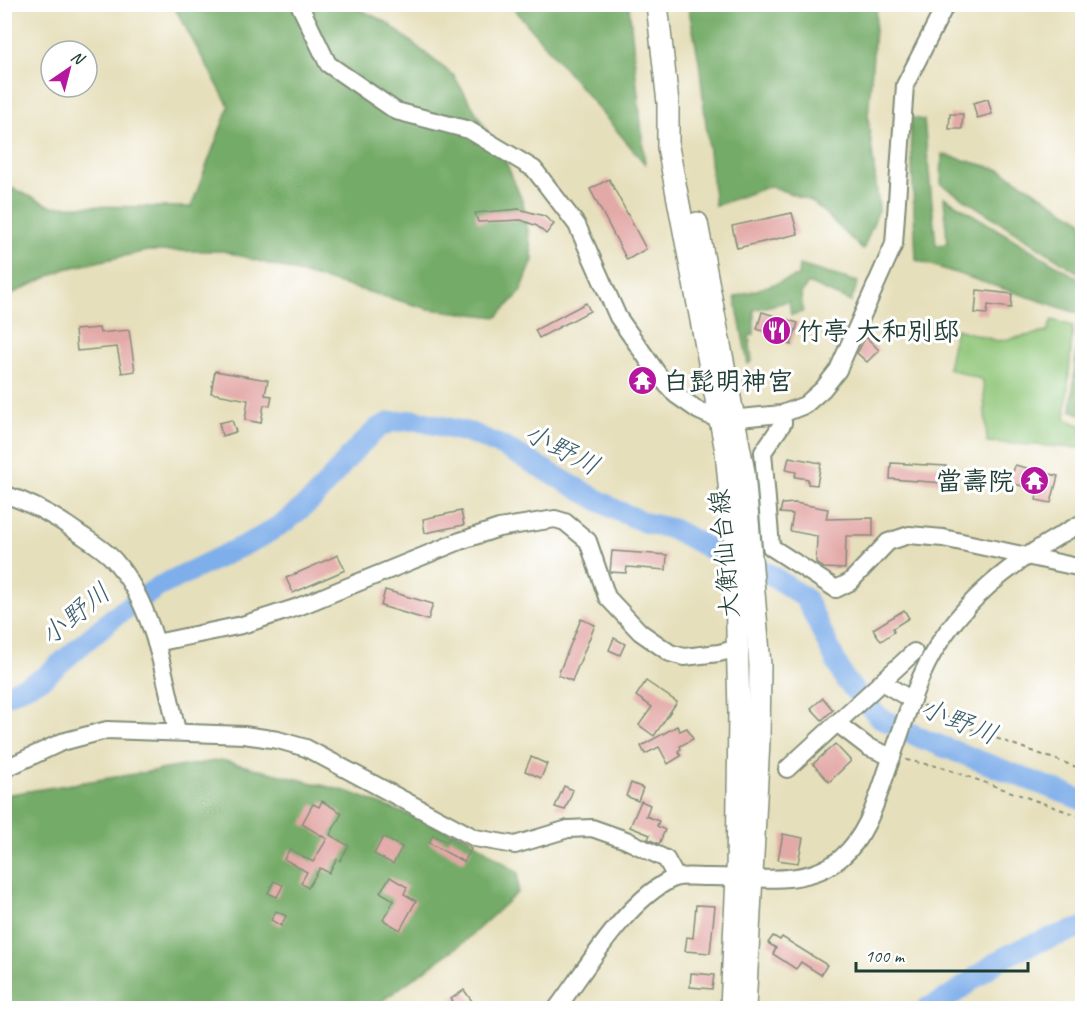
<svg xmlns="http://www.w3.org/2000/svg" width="1087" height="1013" font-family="Caveat,'Klee One',sans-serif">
<rect width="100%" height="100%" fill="#fff"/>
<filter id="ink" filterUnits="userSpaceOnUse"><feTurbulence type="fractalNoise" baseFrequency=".0167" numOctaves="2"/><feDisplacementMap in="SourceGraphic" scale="12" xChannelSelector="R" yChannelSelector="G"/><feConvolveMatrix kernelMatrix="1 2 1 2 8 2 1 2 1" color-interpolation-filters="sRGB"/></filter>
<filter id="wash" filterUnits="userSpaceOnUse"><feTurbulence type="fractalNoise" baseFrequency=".008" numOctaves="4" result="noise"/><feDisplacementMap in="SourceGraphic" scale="24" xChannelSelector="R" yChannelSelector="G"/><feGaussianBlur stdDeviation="1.35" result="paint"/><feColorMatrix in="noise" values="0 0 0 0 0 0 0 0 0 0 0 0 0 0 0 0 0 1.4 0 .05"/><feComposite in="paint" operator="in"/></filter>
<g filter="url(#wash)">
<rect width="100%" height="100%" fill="#e6dfbb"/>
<!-- green -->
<path fill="#90c678" stroke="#588256" stroke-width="1.5" d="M1052,320L1073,326L1065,419L1082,426V448L987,442L983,380L948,368L956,329L998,341L1047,332Z"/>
<!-- forest -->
<g fill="#74ab68" stroke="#4a744e" stroke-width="1.5">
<path d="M173,5H351L386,22L454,76L506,162L523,203L533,260L520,293L497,317L429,309L223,251H147L65,269L5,297V185L51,206L191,207L229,106Z"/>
<path d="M511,5H629L645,164Z"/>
<path d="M688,5H877L868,117L879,209L863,250L813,202L770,186L715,206L699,61Z"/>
<path d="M910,117L924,120L936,245L947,244L944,197L1079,279L1082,275L941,184L942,154L1001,170L1082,221V415L1071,410L1080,314L916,260Z"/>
<path d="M799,265L858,282L851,302L808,283L801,294L803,312L791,315L789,301L754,310V335L749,336L752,361L748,364L735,297L798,276Z"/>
<path d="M221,760L349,792L468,838L518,873V892L464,942L372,1008H5V795Z"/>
</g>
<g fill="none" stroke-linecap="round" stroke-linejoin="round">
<!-- river -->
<g stroke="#7fafea" stroke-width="21">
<path d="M4,696L43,678L114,617L158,587L261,537L288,520L315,497L356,449L378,428L391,422L415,420L474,434L506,448L614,509L646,523L673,529L727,558L770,574L806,599L845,680L879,717L923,739L1082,800"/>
<path d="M927,1008C955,998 975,975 1000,960C1025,945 1055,936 1082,928"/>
</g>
</g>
<g id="blocks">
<!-- building -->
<g fill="#e3a9a7">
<path d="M988,99L992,114L977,118L973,103Z"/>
<path d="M950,114H963L962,129H949Z"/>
<path d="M609,179L646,249L627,260L590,189Z"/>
<path d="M519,209L544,216L554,224L546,234L537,226L521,220L478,222L475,213Z"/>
<path d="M792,213L798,234L737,248L732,226Z"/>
<path d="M977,290L1012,294L1011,308L988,305L987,314L975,313Z"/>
<path d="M586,303L590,311L539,338L535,330Z"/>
<path d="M762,312L798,323L791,345L772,339V334L757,329Z"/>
<path d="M99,328L100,333L129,330L135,371L122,373L117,347L77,351L75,330Z"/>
<path d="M866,337L879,350L867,362L857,353Z"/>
<path d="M215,371L268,380L265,395L272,396L270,406L264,405L261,423L245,420L248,400L211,393Z"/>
<path d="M232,420L236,432L222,436L219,423Z"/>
<path d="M789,457L821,463L817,485L808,484V479L795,477L796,472L786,470Z"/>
<path d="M891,463L946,466L944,483L890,479Z"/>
<path d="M1015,465L1058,476L1051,503L1036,500L1038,490L1010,483Z"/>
<path d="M795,503L828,509L826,519L873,518V536H846L845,569L824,568L816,563L817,536L790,531L793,514L780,513L782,504Z"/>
<path d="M461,511L464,525L425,533L423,519Z"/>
<path d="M612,551L667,555L666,570L627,567L626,573L610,572Z"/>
<path d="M338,555L345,570L293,593L286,578Z"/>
<path d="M385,590L433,604L428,620L381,606Z"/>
<path d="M904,610L909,618L893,628L894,632L881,641L873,629Z"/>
<path d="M581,619L595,625L572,681L558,675Z"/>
<path d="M614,638L625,644L620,655L609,650Z"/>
<path d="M646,681L677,702L654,736L639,725L652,707L636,696Z"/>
<path d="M823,698L833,710L822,720L811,708Z"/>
<path d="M677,726L680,731L687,728L693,739L680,746L681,749L678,751L681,756L668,764L659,747L645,754L641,746Z"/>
<path d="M835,744L851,761L829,782L813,764Z"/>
<path d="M531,757L547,764L541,778L525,771Z"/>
<path d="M631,783L643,788L638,801L626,796Z"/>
<path d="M564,786L573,790L565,810L555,807Z"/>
<path d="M322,801L342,813L330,835L349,846L340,861L337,859L329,873L320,868L308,888L301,883L307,872L284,859L290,849L313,862L327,839L302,824L313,804L319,807Z"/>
<path d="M641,801L650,805L646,816L659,821L657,826L665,830L659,844L648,839L650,835L630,827Z"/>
<path d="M783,834L803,838L798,863L778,860Z"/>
<path d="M433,835L447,842L450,837L471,849L464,862L429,843Z"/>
<path d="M383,837L402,847L393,864L374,854Z"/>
<path d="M390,877L407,887L404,894L416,901L400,930L383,920L394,900L380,892Z"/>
<path d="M274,881L283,885L277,897L268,893Z"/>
<path d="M696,905L715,906L710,953L685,951L687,937L693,938Z"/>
<path d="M276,911L286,916L281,926L271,920Z"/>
<path d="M773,936L780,940L782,937L827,965L821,975L801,962L796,969L773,954L776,948L768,943Z"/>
<path d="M691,973L714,975L712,989L690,987Z"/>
<path d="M464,990L477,1008H458L451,999Z"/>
</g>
</g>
</g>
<g filter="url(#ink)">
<use href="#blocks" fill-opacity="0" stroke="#828e78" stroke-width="1.5"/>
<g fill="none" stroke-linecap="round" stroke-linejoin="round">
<defs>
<g id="minor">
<path d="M299,4L328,64L396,111L469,130L534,169L577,225L618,317L660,377L676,395L699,411L719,420L782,414L805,405L823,389L838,370L894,244L905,85L946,4"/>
<path d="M782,414L783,423L763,452L771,547L836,589L850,582L888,542L909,535L943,538L1082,568"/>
<path d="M4,494C31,503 55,516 77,532C90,541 104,549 114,560C154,606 164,674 177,731"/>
<path d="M156,643L242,625L298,607L460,541L499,528L555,519L565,522L588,541L607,597L640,632L670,653L684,657L719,653L739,648"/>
<path d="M884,680L890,687L912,700"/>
<path d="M838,724L868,747L892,757"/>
<path d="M4,769L62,742L107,730L244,735L278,740L306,748L475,838L515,845L568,829L592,828L626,840L666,859L676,877"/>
<path d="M787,769L914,652"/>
<path d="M557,1008C587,968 627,899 674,878C683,875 697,877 706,877C750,876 805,889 841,858C869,834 878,795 890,762C901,733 909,704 921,677C952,605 1016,558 1082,523"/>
</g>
<g id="major">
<path d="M657,4L668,103V147L726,451L735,549L739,713L737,876L731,1008"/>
<path d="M697,223L744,472L760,665L759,741L745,1008"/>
</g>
</defs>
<!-- minor casing -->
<use href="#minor" stroke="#828e78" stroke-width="20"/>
<!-- major casing -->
<use href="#major" stroke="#828e78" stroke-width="24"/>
<!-- path -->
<g stroke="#828e78" stroke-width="2" stroke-dasharray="4.5 4.5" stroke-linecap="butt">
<path d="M923,705L965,727L1082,769"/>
<path d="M906,760L941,767L1082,817"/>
</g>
<!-- minor -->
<use href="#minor" stroke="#fff" stroke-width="16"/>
<!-- major -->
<use href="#major" stroke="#fff" stroke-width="21"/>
</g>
</g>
<!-- icons -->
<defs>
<symbol id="restaurant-disc" viewBox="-11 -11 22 22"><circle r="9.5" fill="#b5179e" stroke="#fff"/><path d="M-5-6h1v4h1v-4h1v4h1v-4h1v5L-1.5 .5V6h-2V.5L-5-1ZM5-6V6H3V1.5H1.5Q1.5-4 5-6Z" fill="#fff"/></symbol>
<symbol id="temple-disc" viewBox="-11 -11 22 22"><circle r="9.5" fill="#b5179e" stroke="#fff"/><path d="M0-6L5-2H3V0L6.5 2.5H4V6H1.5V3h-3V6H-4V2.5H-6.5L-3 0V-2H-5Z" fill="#fff"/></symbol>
</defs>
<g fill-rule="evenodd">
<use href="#restaurant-disc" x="760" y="314" width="33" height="33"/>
<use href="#temple-disc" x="626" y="364" width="33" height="33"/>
<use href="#temple-disc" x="1018" y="464" width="33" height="33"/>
</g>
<g text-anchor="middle" stroke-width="6" stroke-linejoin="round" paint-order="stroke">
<!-- poi labels -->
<g font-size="26" font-weight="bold" fill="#1f3d34" stroke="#fff" text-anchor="start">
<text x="797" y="340">竹亭 大和別邸</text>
<text x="663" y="390">白髭明神宮</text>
<text x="1014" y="490" text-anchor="end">當壽院</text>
</g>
<!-- street labels -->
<g font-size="26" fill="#1f3d34" stroke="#fff">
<text transform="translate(724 554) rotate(-95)" y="9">大衡仙台線</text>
</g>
<!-- water labels -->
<g font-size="27" font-style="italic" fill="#3c5f6b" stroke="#fff">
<text transform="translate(562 449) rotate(28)" y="9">小野川</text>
<text transform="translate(75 614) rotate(-39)" y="9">小野川</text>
<text transform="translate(959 721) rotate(22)" y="9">小野川</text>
</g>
</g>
<!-- margin -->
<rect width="1087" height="1013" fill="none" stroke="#fff" stroke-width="24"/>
<!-- north arrow -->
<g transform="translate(69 69) rotate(35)"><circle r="28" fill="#ffffff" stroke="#a5b1ae" stroke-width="1.5"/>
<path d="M0-4.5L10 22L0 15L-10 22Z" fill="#b5179e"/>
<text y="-9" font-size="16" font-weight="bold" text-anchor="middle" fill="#1f3d34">N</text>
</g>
<!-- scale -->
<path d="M856 962v9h172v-9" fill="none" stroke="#1f3d34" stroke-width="3"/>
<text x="865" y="962" font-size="18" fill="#1f3d34" stroke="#ffffff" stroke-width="4.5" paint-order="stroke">100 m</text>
</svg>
